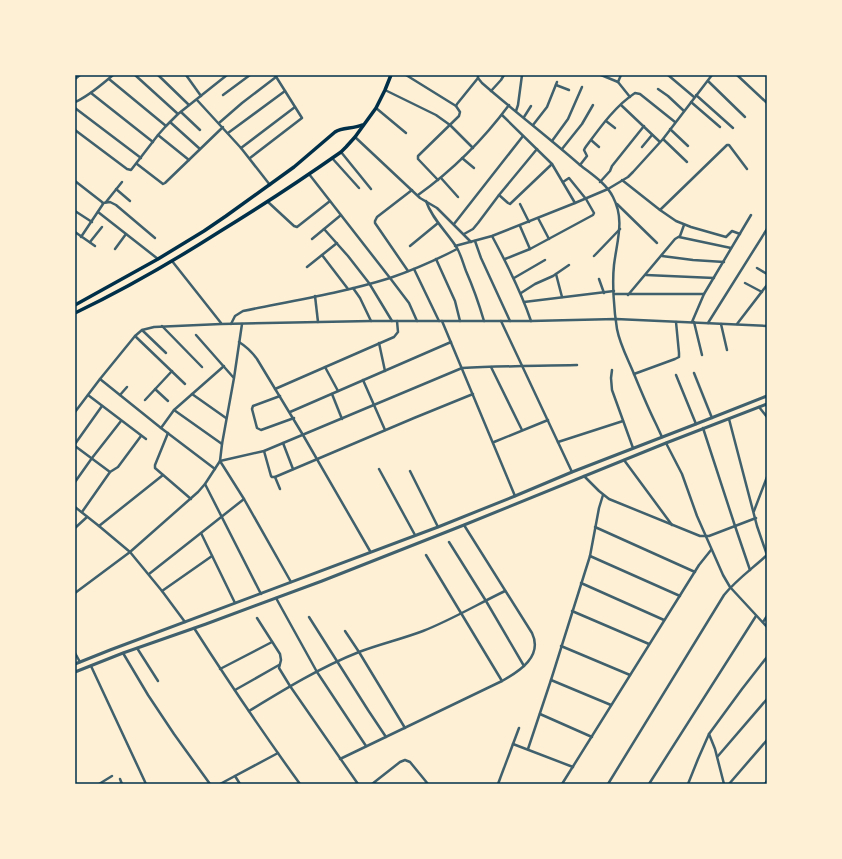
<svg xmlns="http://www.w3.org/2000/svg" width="842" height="859" font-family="Signika,sans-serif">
<rect width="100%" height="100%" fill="#fdf0d5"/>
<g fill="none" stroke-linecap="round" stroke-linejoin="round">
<!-- minor -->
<g stroke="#3f606c" stroke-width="2.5">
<path d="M135,75L178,114"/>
<path d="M158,75L189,105"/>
<path d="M186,75L201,96"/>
<path d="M406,75L456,106"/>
<path d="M478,75V78L482,83C514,111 548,137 580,165C591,174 606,183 613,197C625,220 617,240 614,265C612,283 614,311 617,329C620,345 628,359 634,374C641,391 648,408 656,424L662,437"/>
<path d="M601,75L618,82L630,97"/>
<path d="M668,75L694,97"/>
<path d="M737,75L767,103"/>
<path d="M75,79L80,75"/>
<path d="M109,79L166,126"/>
<path d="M708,81L745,117"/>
<path d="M618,82L621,75"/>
<path d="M556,85L569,90"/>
<path d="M658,89L668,96L684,111"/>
<path d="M385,90L436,115L450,125L473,148"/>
<path d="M491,91L501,80L504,75"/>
<path d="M91,93L153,142"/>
<path d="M223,95L250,75"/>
<path d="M696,95L733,128"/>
<path d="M197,100L241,148L270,185"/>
<path d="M75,102C89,96 101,85 113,75"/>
<path d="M691,102L720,127"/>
<path d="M621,105L660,142"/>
<path d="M75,108L141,158"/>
<path d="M376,108L406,133"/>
<path d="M516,111L518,105L522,75"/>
<path d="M181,112L200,130"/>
<path d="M502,115L552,164L575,203"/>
<path d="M524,117L531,106"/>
<path d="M606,121L615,128"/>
<path d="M170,122L200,149"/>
<path d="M219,123L242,103L276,77"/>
<path d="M533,125L547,107L557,82"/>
<path d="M670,129L688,146"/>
<path d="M75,130L127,169L131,170L158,135L166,126L178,114L227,75"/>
<path d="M228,133L285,91"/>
<path d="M158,135L189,160"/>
<path d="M355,137L420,198L437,208L471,242"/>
<path d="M663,139L687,162"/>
<path d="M591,140L599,147"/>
<path d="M552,141L568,119L582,87"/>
<path d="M642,147L652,135"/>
<path d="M241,148L295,107"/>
<path d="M562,149L582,124L593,105"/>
<path d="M341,152L371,189"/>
<path d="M250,158L302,118L275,75"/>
<path d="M332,158L359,188"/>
<path d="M462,158L474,168"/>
<path d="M137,164L163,184L165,183L223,127"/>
<path d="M580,165L587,156L584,150L585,148C599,129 615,106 635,93L640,94L675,122"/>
<path d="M309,174L390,278L409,303L417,321"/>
<path d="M441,178L458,197"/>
<path d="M438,180L418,159V156L459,116L460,112L456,106L457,104L478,78"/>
<path d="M622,180L660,210L676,221L691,227L726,237L732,231L740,234"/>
<path d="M75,181L102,202L103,204L81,237"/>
<path d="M600,182L610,171L612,166L644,126"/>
<path d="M116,189L130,201"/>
<path d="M418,195C453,170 483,140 509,105"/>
<path d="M499,195L508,203L510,204L552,164"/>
<path d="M426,201C432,219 447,232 457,248C461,255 463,263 466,271C473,287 479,304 484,321"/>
<path d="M106,202L122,182"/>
<path d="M268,202L294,226L297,227L330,201"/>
<path d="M103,203L110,202L116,205L155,238"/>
<path d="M520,204L529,222"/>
<path d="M617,204L657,243"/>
<path d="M660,210L727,145H729L747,169"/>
<path d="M75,211L92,222"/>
<path d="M98,212L158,259"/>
<path d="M538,218L549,239"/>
<path d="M454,224L523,136"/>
<path d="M520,226L530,249"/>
<path d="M324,229L348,256L369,283L392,321"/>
<path d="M75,232L95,246"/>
<path d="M464,234L473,229L478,223L499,195L537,149"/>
<path d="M492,236C507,264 521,291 531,321"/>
<path d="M679,237L731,248"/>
<path d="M312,239L341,215"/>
<path d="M475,241L481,258L510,321"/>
<path d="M90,242L102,227"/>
<path d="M410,246L438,223"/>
<path d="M455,246L492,236L575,203L608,189L628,177L633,172L663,139L712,75"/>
<path d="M115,249L126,234"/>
<path d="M322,255L348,289"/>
<path d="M594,256L620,229"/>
<path d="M662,256L693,260L724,262"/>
<path d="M436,259L455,301L460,321"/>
<path d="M505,259L530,249L593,215L594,213L586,199L569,178L563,182"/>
<path d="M172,261L221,323"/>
<path d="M307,267L337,243"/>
<path d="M757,268L767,274"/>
<path d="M414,269L439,321"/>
<path d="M408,271L375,223V221L377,217L412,190"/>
<path d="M556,274L562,297"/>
<path d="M646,275L714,278"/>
<path d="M514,278L545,260"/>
<path d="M599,279L604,293"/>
<path d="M745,283L762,292"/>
<path d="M353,288L360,298L371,321"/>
<path d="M521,293L535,284L553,276L569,265"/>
<path d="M614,294H704"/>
<path d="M628,295L675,239L680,236L684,225"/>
<path d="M315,296L318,322"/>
<path d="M524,302L614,291"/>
<path d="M442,321L515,496"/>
<path d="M501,321L572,472"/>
<path d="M692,322L704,294L751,215"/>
<path d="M694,322L702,355"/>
<path d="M708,323L767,229"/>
<path d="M231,324L235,316L243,311C292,301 342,293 390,278C413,270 436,260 457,249"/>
<path d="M242,324L234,378L222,444L220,461L244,499L291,582"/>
<path d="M721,324L727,350"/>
<path d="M737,324L767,285"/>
<path d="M162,326L202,367"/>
<path d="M142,330L166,353"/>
<path d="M196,335L233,377"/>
<path d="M135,336L185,384"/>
<path d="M239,342C247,347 252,352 257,359L303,435L370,551"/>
<path d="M379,343L385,371"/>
<path d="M325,367L338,391"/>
<path d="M491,367L522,430"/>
<path d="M612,370L611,378L612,390L633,448"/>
<path d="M694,373L712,418"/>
<path d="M634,374L675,359L679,357V353L676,322"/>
<path d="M676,375L696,424"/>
<path d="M100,379L161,428L215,469"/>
<path d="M363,380L385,430"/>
<path d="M155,389L168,401"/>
<path d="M275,389L394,337L398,332L397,321"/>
<path d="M192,394L226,418"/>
<path d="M332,394L342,419"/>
<path d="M88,395L146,439"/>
<path d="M120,395L127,387"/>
<path d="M280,396L253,406L252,409L257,428L261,430L294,418"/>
<path d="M145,400L172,371"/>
<path d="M759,407L767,417"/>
<path d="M174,410L222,444"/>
<path d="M75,412L100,379L135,336L142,330L154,327L221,324L371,321H531L616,319L767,326"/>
<path d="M290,412L451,342"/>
<path d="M729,419L757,526L767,555"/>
<path d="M161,428L174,410L224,366"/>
<path d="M703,428L735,526L750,570"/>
<path d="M168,433L155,465V468L191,499"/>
<path d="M494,442L548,420"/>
<path d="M558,442L623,421"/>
<path d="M283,443L293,469"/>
<path d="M666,443L682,474L697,516L723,575L730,587L767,627"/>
<path d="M75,444L102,406"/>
<path d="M75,446L110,472"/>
<path d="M264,451L271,476L272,477H275L414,418L473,394"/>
<path d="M624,460L672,525"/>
<path d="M379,469L415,535"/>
<path d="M410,471L438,527"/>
<path d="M584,476L599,491L609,499L700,536H709L756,518"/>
<path d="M275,477L280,489"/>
<path d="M75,482L92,458L121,421"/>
<path d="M205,484L261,594"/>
<path d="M75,507L99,526L130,552L162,591L185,622"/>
<path d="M754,511L767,477"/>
<path d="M82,512L110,472L118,467L141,436"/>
<path d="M99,526L163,475"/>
<path d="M595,527L695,572"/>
<path d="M75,528L87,517"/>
<path d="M201,533L235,603"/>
<path d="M449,542L486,601L524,666"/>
<path d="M426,555L502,681"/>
<path d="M590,556L680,596"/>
<path d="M149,574L244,499"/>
<path d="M581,583L664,620"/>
<path d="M162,591L212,556"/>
<path d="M75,593L130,552L198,492L205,484L220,461L264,451L462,368C500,366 539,366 577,365"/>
<path d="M276,598L317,672L366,746"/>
<path d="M572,611L649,644"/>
<path d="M309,617L368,710L386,737"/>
<path d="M257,618L280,654L281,660L279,668L290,686L358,784"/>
<path d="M763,622L767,616"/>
<path d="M194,628C228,681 263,733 300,784"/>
<path d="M345,631L359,652L405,728"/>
<path d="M561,646L630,675"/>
<path d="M137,648L158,681"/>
<path d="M75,653L80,662"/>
<path d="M123,653L148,695L174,734L210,784"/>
<path d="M91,666L146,784"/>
<path d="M220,669L272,642"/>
<path d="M551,680L611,705"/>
<path d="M235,690L279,665"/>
<path d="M249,711C285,689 321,667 359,652C380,644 402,639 423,631C451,620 478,604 505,591"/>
<path d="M540,714L592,737"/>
<path d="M709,734L715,749L724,784"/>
<path d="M513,744L573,767"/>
<path d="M528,749L551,680L590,556L599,508L603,495"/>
<path d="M718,756L767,699"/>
<path d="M340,759L502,681C520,671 543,656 532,633L464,525"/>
<path d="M235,776L240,784"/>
<path d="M120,779L122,784"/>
<path d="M99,784L112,776"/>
<path d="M220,784L278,753"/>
<path d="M372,784L400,762L405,760L410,762L428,784"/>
<path d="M498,784L519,728"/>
<path d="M562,784L699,565L711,550"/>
<path d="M608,784L724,595C737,579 752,569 767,555"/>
<path d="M649,784L756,616"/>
<path d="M688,784L698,759L709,734L742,689L767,657"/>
<path d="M729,784L767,740"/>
<path d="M765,784L767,781"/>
</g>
<!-- tertiary -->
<g stroke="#3f606c" stroke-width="3">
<path d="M75,664L110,650L438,527L515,496L572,472L696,424L767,396"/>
<path d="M75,672L123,653L206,624L322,581L464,525L666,443L767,404"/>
</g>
<!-- secondary -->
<g stroke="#003049" stroke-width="3.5">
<path d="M75,305L158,259L204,231L226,216L294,167L335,132C342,127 353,129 362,125"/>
<path d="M75,313C125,289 172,262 219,232C260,207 301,180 341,152L346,147L355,137L376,108L385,90L391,75"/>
</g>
</g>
<!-- border -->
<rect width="842" height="859" fill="none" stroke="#fdf0d5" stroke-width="152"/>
<rect x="76" y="76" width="690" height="707" fill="none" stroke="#003049" stroke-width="1.5"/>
</svg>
